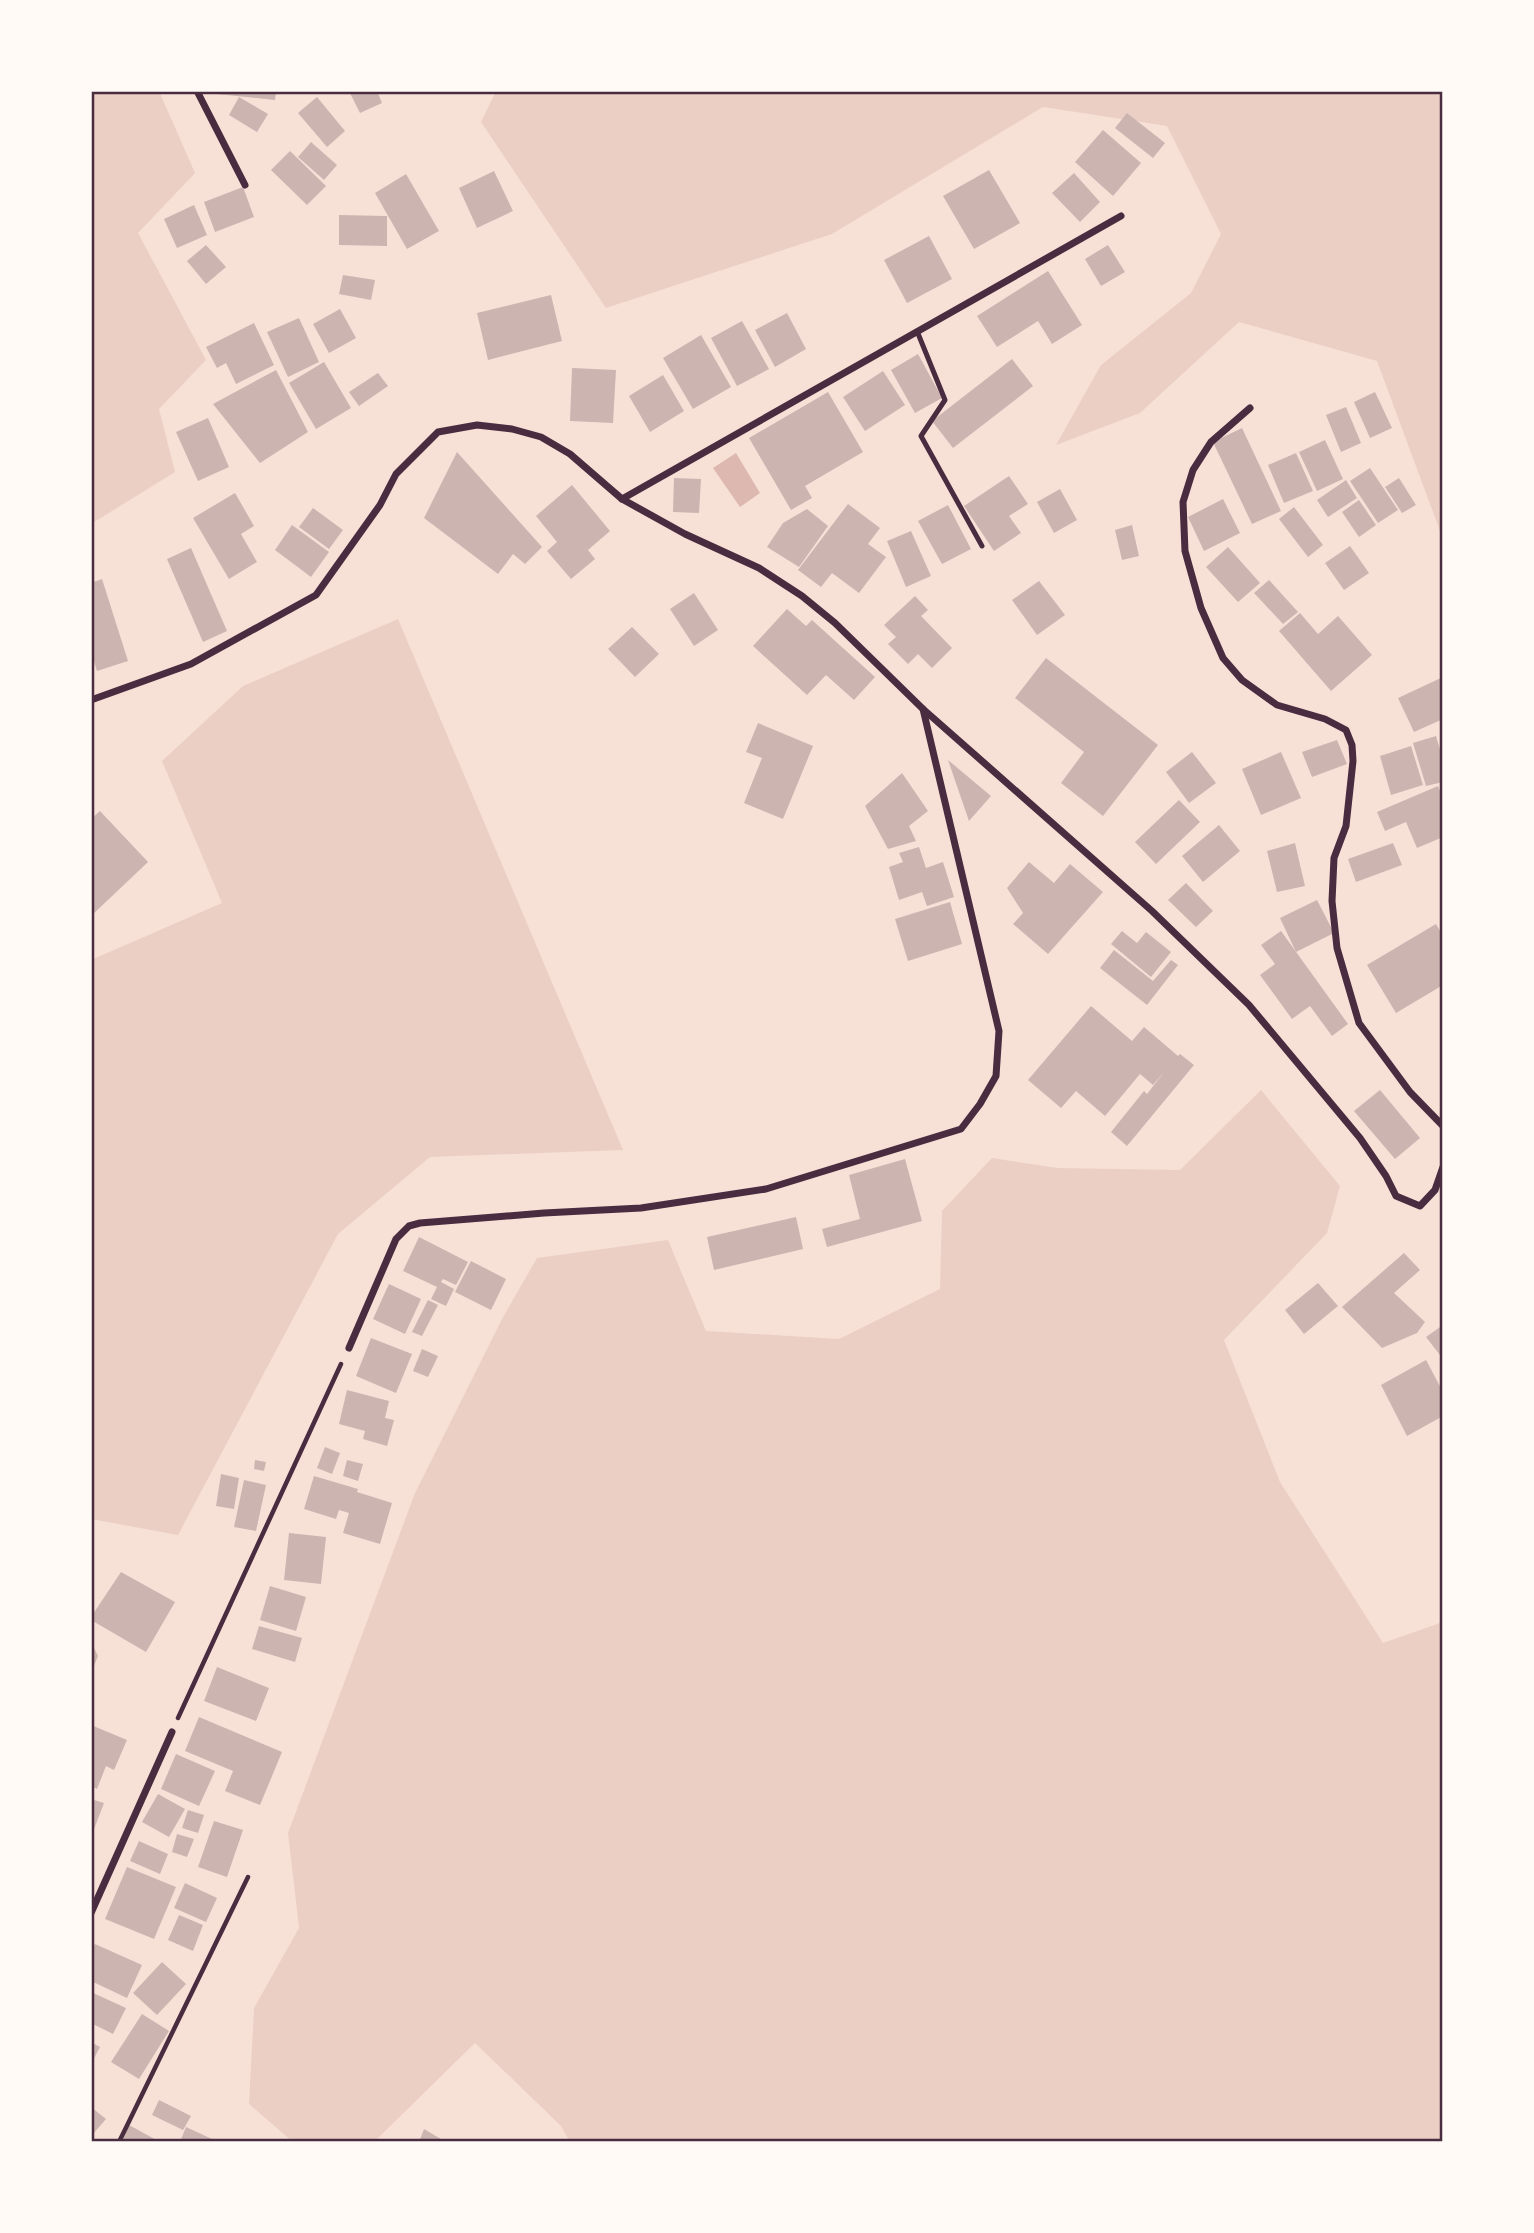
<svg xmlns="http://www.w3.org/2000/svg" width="1534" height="2233" font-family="'Roboto Condensed',sans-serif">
<rect width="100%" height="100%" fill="#f7e1d7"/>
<!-- green -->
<g fill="#ebcfc5">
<path d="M91,91H159L195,173L138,233L206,360L159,409L175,472L91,524Z"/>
<path d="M496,91H1443V539L1377,361L1239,322L1140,413L1056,445L1101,365L1191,293L1221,234L1167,126L1043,107L832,234L606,308L481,122Z"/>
<path d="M398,619L623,1150L430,1157L338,1234L178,1535L91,1519V960L222,903L162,761L243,686Z"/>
<path d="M1261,1090L1340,1186L1327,1233L1224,1340L1280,1482L1383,1643L1443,1622V2142H570L561,2126L475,2043L374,2142H293L249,2104L254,2008L299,1928L288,1833L415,1493L502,1319L537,1258L668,1240L706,1331L839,1339L940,1289L942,1211L992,1158L1058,1168L1180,1170Z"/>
</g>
<!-- water -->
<path fill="#dcb8b0" d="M736,453L760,493L740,507L713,468Z"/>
<!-- building -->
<g fill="#ccb4b1">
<path d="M207,91H276L275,100L207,93Z"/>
<path d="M349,91H377L382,103L360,113Z"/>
<path d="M239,97L268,114L257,132L229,115Z"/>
<path d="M317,97L345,131L327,147L298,113Z"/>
<path d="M1127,113L1165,143L1153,158L1115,128Z"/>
<path d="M1103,130L1141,163L1113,196L1075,162Z"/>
<path d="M311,142L337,165L324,180L298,157Z"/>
<path d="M290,151L326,186L307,205L271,170Z"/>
<path d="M989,170L1020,223L974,249L943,196Z"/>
<path d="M494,171L513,211L477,228L459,188Z"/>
<path d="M1074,173L1100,202L1080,222L1052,193Z"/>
<path d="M406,174L439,231L407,249L375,193Z"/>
<path d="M243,187L254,217L215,232L204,202Z"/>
<path d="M194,205L207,235L177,248L164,219Z"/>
<path d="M339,215L387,216V246L339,245Z"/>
<path d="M929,236L952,279L907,303L884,260Z"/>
<path d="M206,245L226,267L206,284L187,261Z"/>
<path d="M1108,245L1125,272L1101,286L1085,259Z"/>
<path d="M1048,271L1082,325L1052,344L1038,321L997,347L977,316Z"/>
<path d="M343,275L375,280L371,300L339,294Z"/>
<path d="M551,295L562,341L488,360L477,313Z"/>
<path d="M340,309L356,338L329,353L313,324Z"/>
<path d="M787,313L806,349L775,367L755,330Z"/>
<path d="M299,318L319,362L288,377L267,332Z"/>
<path d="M742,321L769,369L737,386L711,338Z"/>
<path d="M254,323L274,365L236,384L226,363L217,368L206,347Z"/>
<path d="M701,335L731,387L693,409L663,358Z"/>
<path d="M918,354L942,398L915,413L891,370Z"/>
<path d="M1012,359L1033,386L953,448L932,421Z"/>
<path d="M324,362L351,408L316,429L289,383Z"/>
<path d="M572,368L616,370L613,423L570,421Z"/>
<path d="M276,370L308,432L260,463L213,404Z"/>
<path d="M883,371L905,405L865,431L843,397Z"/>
<path d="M378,373L388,386L359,406L349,392Z"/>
<path d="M663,375L684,411L650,432L629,396Z"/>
<path d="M828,392L863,452L805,486L812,498L791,510L749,438Z"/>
<path d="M1375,392L1392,428L1370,438L1354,402Z"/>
<path d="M1346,407L1361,443L1341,452L1326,415Z"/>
<path d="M208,418L229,467L198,481L176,432Z"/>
<path d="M1242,428L1281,511L1252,524L1213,442Z"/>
<path d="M1325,440L1343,479L1317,491L1299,452Z"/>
<path d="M457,452L542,547L525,564L513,554L498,574L424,518Z"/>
<path d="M1296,453L1313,491L1284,503L1268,465Z"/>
<path d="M1370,468L1398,510L1378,523L1350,481Z"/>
<path d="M1009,476L1028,504L1009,516L1021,533L994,551L964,506Z"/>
<path d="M674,478L701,479L699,513L673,512Z"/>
<path d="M1399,478L1416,505L1402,513L1385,487Z"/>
<path d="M1346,480L1357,498L1328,517L1317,500Z"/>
<path d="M572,485L610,531L588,550L595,559L571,579L547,551L557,542L536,516Z"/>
<path d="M1060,489L1077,520L1054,533L1037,502Z"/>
<path d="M235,493L254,526L241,534L257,562L229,579L193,518Z"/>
<path d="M1223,499L1240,533L1204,551L1188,517Z"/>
<path d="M1359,500L1376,525L1359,537L1342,512Z"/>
<path d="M848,504L880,528L868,544L886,557L859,593L832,573L821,587L798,570Z"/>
<path d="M948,505L971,549L942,564L918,521Z"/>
<path d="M1294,507L1323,545L1308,557L1279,519Z"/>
<path d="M313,508L343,530L329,549L299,527Z"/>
<path d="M807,509L828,526L799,567L767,547L783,523Z"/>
<path d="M292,525L329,552L311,577L275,550Z"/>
<path d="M1132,525L1139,556L1122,560L1115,530Z"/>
<path d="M911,531L931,576L906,587L887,541Z"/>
<path d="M1350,546L1369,573L1344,590L1325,563Z"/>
<path d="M1228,547L1260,583L1238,602L1206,567Z"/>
<path d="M191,548L227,631L203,642L167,559Z"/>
<path d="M102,579L128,661L97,671L91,651V583Z"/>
<path d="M1269,580L1298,612L1283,624L1254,593Z"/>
<path d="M1039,581L1065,615L1037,635L1012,600Z"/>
<path d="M694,593L718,630L694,646L670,609Z"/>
<path d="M915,596L928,610L921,616L952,648L932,668L918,654L908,664L888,644L896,637L884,625Z"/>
<path d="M787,609L806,626L812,620L875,677L854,700L826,675L807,695L753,646Z"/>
<path d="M1300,613L1318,634L1338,616L1372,655L1331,691L1279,631Z"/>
<path d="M632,627L659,654L635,677L608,649Z"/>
<path d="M1046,658L1158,745L1103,816L1061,783L1084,752L1015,698Z"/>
<path d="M1443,677V719L1414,732L1398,698Z"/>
<path d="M758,723L813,746L783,819L744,803L762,758L746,752Z"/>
<path d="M1436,736L1443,760V782L1426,786L1413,743Z"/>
<path d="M1337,740L1347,764L1312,777L1302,752Z"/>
<path d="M1411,746L1423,785L1391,795L1380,756Z"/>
<path d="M1192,752L1216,783L1189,803L1166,772Z"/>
<path d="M1281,752L1301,798L1261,815L1242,769Z"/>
<path d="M948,760L991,796L969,821Z"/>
<path d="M902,773L928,811L909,826L916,841L888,849L865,806Z"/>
<path d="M1438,786L1443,798V837L1417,848L1406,822L1385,831L1377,812Z"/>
<path d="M1179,800L1200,822L1156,864L1135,842Z"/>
<path d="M100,811L148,862L91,916V819Z"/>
<path d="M1219,825L1240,851L1203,882L1182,856Z"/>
<path d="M1295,843L1305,886L1277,892L1267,851Z"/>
<path d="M1393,843L1402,865L1356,882L1348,859Z"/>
<path d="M919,847L926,868L943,862L954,897L927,906L922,892L899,900L889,867L903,862L899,853Z"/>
<path d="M1029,862L1054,883L1070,864L1103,892L1048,954L1013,924L1023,913L1007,888Z"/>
<path d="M1186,883L1213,911L1196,927L1168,900Z"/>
<path d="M1317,900L1334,933L1296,952L1280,918Z"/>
<path d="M950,902L962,944L908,961L895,919Z"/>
<path d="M1436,924L1443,936V985L1396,1013L1367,965Z"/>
<path d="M1122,931L1137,943L1146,932L1171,952L1151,977L1111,944Z"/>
<path d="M1281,931L1348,1024L1332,1036L1310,1006L1292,1019L1260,975L1275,964L1261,945Z"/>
<path d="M1114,950L1153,981L1171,960L1178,965L1147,1005L1100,968Z"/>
<path d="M1091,1006L1132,1041L1144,1027L1178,1056L1180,1054L1194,1065L1127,1146L1111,1132L1144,1091L1147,1094L1165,1071L1153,1085L1140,1074L1105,1116L1076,1091L1061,1108L1028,1080Z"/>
<path d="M1380,1090L1420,1138L1395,1159L1354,1111Z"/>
<path d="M905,1159L922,1221L827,1247L822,1229L860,1219L849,1175Z"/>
<path d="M796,1217L803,1249L714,1270L707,1237Z"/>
<path d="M419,1237L468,1262L456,1285L443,1279L441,1282L454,1289L446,1306L431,1299L437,1287L403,1271Z"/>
<path d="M1404,1253L1420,1270L1394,1293L1425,1322L1417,1333L1382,1348L1342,1307Z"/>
<path d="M471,1261L506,1279L491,1310L455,1292Z"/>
<path d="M1318,1283L1338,1306L1304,1334L1285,1310Z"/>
<path d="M389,1284L421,1299L405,1334L373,1319Z"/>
<path d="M428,1300L438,1305L422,1336L412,1332Z"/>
<path d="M1443,1325V1359L1426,1337Z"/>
<path d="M371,1338L412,1354L396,1393L356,1376Z"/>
<path d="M422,1349L438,1356L428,1377L413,1371Z"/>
<path d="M1426,1360L1443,1392V1416L1407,1436L1381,1385Z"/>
<path d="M347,1390L389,1401L385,1418L394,1420L387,1446L363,1439L365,1431L339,1424Z"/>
<path d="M325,1447L340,1453L332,1474L317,1468Z"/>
<path d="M255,1460L266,1462L264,1471L254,1469Z"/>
<path d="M347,1460L363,1464L358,1481L343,1476Z"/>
<path d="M221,1474L239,1478L234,1509L216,1506Z"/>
<path d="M314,1476L358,1489L357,1492L392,1503L380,1544L343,1533L349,1513L339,1510L336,1519L304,1509Z"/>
<path d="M244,1480L266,1485L256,1531L234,1527Z"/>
<path d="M289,1533L326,1537L321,1584L284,1580Z"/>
<path d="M121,1572L175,1602L146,1652L91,1620V1617Z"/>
<path d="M270,1586L306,1597L296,1631L260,1620Z"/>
<path d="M259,1626L302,1638L295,1662L252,1649Z"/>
<path d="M91,1642L98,1656L91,1673Z"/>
<path d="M217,1667L269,1688L256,1721L204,1701Z"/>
<path d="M199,1717L282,1752L260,1805L225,1791L233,1771L185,1751Z"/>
<path d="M91,1725L127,1740L114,1770L106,1766L97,1789L91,1786Z"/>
<path d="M176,1754L215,1771L199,1806L161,1789Z"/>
<path d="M158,1794L185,1809L169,1837L142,1822Z"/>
<path d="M91,1799L104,1803L91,1837Z"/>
<path d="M188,1810L204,1815L198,1833L182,1828Z"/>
<path d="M214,1821L243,1830L227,1877L198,1867Z"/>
<path d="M177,1834L194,1839L187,1857L172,1852Z"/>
<path d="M139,1841L168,1854L160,1874L130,1861Z"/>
<path d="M127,1867L176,1887L154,1939L105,1919Z"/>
<path d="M185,1883L217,1898L206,1922L174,1908Z"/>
<path d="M179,1915L203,1925L193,1951L168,1940Z"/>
<path d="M95,1944L142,1965L127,1998L91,1981V1953Z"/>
<path d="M162,1962L186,1984L157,2015L133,1993Z"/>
<path d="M91,1992L126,2008L113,2034L91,2023Z"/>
<path d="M142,2014L169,2031L139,2079L111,2062Z"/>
<path d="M91,2042L100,2047L91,2064Z"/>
<path d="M159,2100L191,2116L183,2130L152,2115Z"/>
<path d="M91,2107L106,2119L93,2134L91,2132Z"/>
<path d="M129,2125L160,2142H122Z"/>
<path d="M186,2127L212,2139L210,2142H180Z"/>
<path d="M424,2129L446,2142H419Z"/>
</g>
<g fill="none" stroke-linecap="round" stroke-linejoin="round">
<!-- path -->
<g stroke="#4a2c40" stroke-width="4.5">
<path d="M178,1718L341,1364"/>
<path d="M119,2142L248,1877"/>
</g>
<!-- service -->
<path stroke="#4a2c40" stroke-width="5" d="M917,331L945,400L921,436L982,546"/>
<!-- minor -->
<g stroke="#4a2c40" stroke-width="7">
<path d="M197,91L245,185"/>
<path d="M1250,408L1211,442L1193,470L1183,502L1185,551L1201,608L1223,658L1242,680L1277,705L1325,719L1346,730L1352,745L1353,761L1346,826L1334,858L1332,901L1337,948L1359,1023L1410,1092L1443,1126"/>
<path d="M622,499L1121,216"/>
<path d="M91,700L191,664L316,595L380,505L396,474L438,432L477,425L512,429L541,437L570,454L622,499L685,534L759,568L802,596L835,623L923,709L1152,911L1249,1005L1360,1138L1386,1176L1396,1196L1420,1206L1435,1190L1443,1167"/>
<path d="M349,1348L396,1239L409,1226L420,1223L544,1213L641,1208L766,1189L961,1129L980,1104L996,1076L999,1031L923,709"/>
<path d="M91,1913L172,1732"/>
</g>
</g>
<!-- border -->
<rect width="1534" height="2233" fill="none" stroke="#fffaf5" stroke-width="186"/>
<rect x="93" y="93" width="1348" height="2047" fill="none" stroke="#4a2c40" stroke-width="2.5"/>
</svg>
